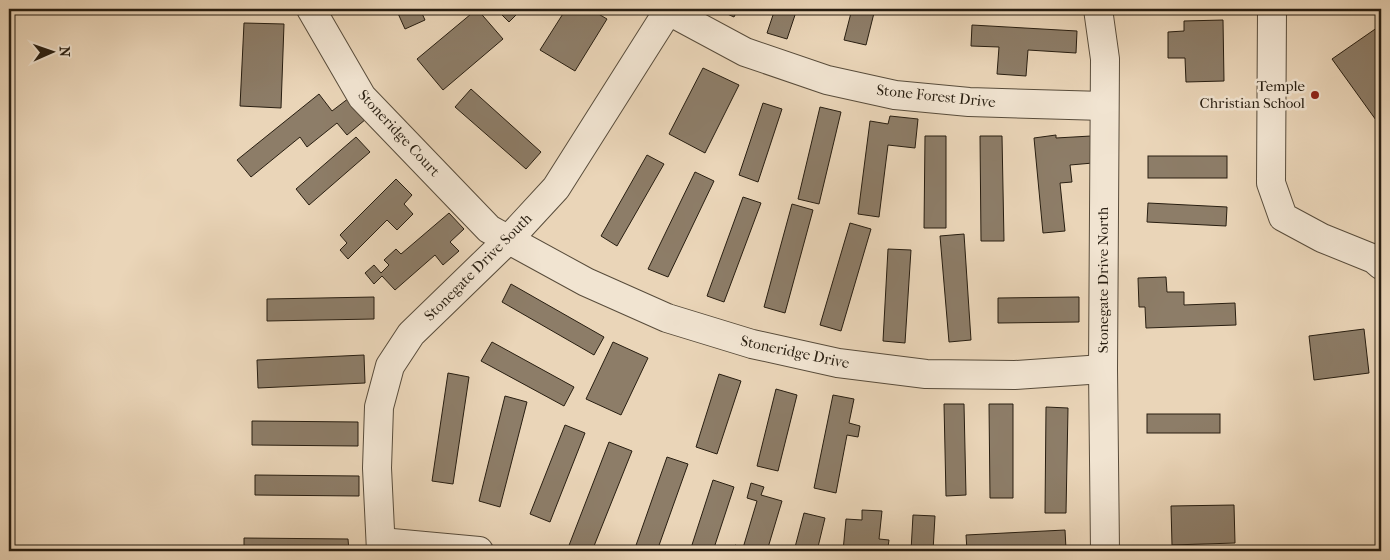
<svg xmlns="http://www.w3.org/2000/svg" width="1390" height="560" font-family="'IM FELL French Canon',serif">
<rect width="100%" height="100%" fill="#ead5b8"/>
<filter id="stains"><feTurbulence type="fractalNoise" baseFrequency=".004" numOctaves="4"/><feColorMatrix values="0 0 0 0 .2 0 0 0 0 .09 0 0 0 0 .02 0 0 0 .5 -.17"/></filter>
<radialGradient id="worn" r=".72"><stop offset=".6" stop-color="#630" stop-opacity="0"/><stop offset="1" stop-color="#630" stop-opacity=".3"/></radialGradient>
<!-- building -->
<g fill="#8d7d68" stroke="#281e11">
<path d="M396,9H420L425,20L405,29Z"/>
<path d="M477,9L503,39L443,90L417,59Z"/>
<path d="M496,9H522L509,22Z"/>
<path d="M566,9H590L607,19L575,71L540,50Z"/>
<path d="M716,9H738L734,17Z"/>
<path d="M775,9H797L787,39L767,33Z"/>
<path d="M852,9H875L866,45L844,40Z"/>
<path d="M1223,20L1224,81L1186,82L1185,58H1168V32L1184,31V21Z"/>
<path d="M244,23L284,24L281,108L240,106Z"/>
<path d="M972,25L1077,31L1076,53L1028,50L1026,76L997,74L999,47L971,46Z"/>
<path d="M1381,25V127L1332,59Z"/>
<path d="M703,68L739,85L705,153L669,134Z"/>
<path d="M471,89L541,152L526,169L455,107Z"/>
<path d="M319,94L332,111L349,98L366,119L347,135L337,123L307,147L300,137L251,177L237,160Z"/>
<path d="M763,103L782,109L758,182L739,175Z"/>
<path d="M820,107L841,112L819,204L798,199Z"/>
<path d="M890,116L918,119L915,148L888,145L879,217L858,214L870,121L888,124Z"/>
<path d="M1056,135V138L1091,136L1093,163L1070,165L1072,182L1060,183L1065,231L1043,233L1034,138Z"/>
<path d="M925,136H946V228H924Z"/>
<path d="M980,136H1002L1004,241H981Z"/>
<path d="M356,137L370,152L309,205L296,189Z"/>
<path d="M647,155L664,164L617,246L601,236Z"/>
<rect x="1148" y="156" width="79" height="22"/>
<path d="M695,172L714,181L668,277L648,269Z"/>
<path d="M396,179L412,195L404,204L413,214L397,230L387,220L348,259L340,250L347,243L340,235Z"/>
<path d="M743,197L761,203L724,302L707,296Z"/>
<path d="M1148,203L1227,207L1226,226L1147,222Z"/>
<path d="M792,204L813,210L785,313L764,307Z"/>
<path d="M449,213L464,229L450,242L459,251L443,265L435,255L395,290L382,276L374,284L365,273L374,265L381,273L389,265L384,260L396,249L401,254Z"/>
<path d="M850,223L871,229L841,331L820,325Z"/>
<path d="M964,234L971,340L949,342L940,236Z"/>
<path d="M888,249L911,250L905,343L883,341Z"/>
<path d="M1166,277L1167,292H1184V305L1235,303L1236,325L1146,328L1145,307H1139L1138,278Z"/>
<path d="M511,284L604,337L594,355L502,302Z"/>
<path d="M374,297V319L267,321V299Z"/>
<path d="M1079,297V322L998,323V298Z"/>
<path d="M1364,329L1369,373L1314,380L1309,336Z"/>
<path d="M492,342L574,387L564,406L481,361Z"/>
<path d="M613,342L648,358L621,415L586,399Z"/>
<path d="M364,355L365,383L258,388L257,360Z"/>
<path d="M448,373L469,377L453,484L432,481Z"/>
<path d="M719,374L741,381L717,454L696,447Z"/>
<path d="M776,389L797,395L778,471L757,466Z"/>
<path d="M833,395L854,399L849,423L860,426L858,437L847,435L836,493L814,488Z"/>
<path d="M505,396L527,402L500,507L479,501Z"/>
<path d="M944,404H964L966,495L946,496Z"/>
<path d="M989,404H1013V498H990Z"/>
<path d="M1046,407L1068,408L1066,513H1045Z"/>
<rect x="1147" y="414" width="73" height="19"/>
<path d="M252,421L358,422V446L252,445Z"/>
<path d="M565,425L585,433L550,522L530,514Z"/>
<path d="M609,442L632,451L592,551H576L568,548Z"/>
<path d="M667,457L688,464L657,551H634Z"/>
<path d="M255,475L359,476V496L255,495Z"/>
<path d="M713,480L734,487L713,551H690Z"/>
<path d="M751,483L764,487L761,495L782,501L767,551H734L735,545L743,548L757,501L747,498Z"/>
<path d="M1234,505L1235,543L1172,545L1171,506Z"/>
<path d="M862,510L882,511L879,539L889,540L888,547L878,546V551H843L846,519L862,520Z"/>
<path d="M804,513L825,518L817,551H794Z"/>
<path d="M913,515L935,516L933,551H911Z"/>
<path d="M1065,530L1066,549L967,551L966,535Z"/>
<path d="M244,538L348,539L349,551H244Z"/>
</g>
<g fill="none" stroke-linecap="round" stroke-linejoin="round">
<defs>
<g id="minor">
<path d="M311,9L362,97L489,229L586,282L667,318L752,344L838,363L926,374L1015,375L1103,369"/>
<path d="M665,9L745,52L827,80L895,95L969,102L1104,106"/>
<path d="M1098,9L1105,59L1103,369L1105,551"/>
<path d="M1272,9L1271,183L1283,217L1322,238L1374,259L1381,265"/>
<path d="M381,542L479,551"/>
<path d="M381,551L377,468L379,407L390,366L411,334L508,240L556,188L668,11"/>
</g>
</defs>
<!-- minor casing -->
<use href="#minor" stroke="#584c3b" stroke-width="30"/>
<!-- minor -->
<use href="#minor" stroke="#f1e4d1" stroke-width="28"/>
</g>
<!-- markers -->
<circle fill="#8f2418" stroke="#f1e4d1" stroke-width="2" cx="1315" cy="95" r="5"/>
<g text-anchor="middle" stroke-width="5" stroke-linejoin="round" paint-order="stroke">
<!-- poi labels -->
<g font-size="15" fill="#281e11" stroke="#f1e4d1" text-anchor="end">
<text x="1305" y="91">Temple<tspan x="1305" dy="17">Christian School</tspan></text>
</g>
<!-- street labels -->
<g font-size="15" fill="#281e11" stroke="#f1e4d1">
<text transform="translate(936 96) rotate(6)" y="5">Stone Forest Drive</text>
<text transform="translate(399 133) rotate(47)" y="5">Stoneridge Court</text>
<text transform="translate(478 267) rotate(-45)" y="5">Stonegate Drive South</text>
<text transform="translate(1103 280) rotate(-90)" y="5">Stonegate Drive North</text>
<text transform="translate(795 352) rotate(12)" y="5">Stoneridge Drive</text>
</g>
</g>
<!-- margin -->
<rect width="1390" height="560" fill="none" stroke="#ead5b8" stroke-width="30"/>
<rect x="10" y="10" width="1370" height="540" fill="none" stroke="#281e11" stroke-width="2.5"/>
<rect x="15" y="15" width="1360" height="530" fill="none" stroke="#281e11"/>
<!-- north arrow -->
<g transform="translate(52 52) rotate(88)" stroke="#f1e4d1" stroke-width="4" paint-order="stroke">
<path d="M0-4L9 19L0 12L-9 19Z" fill="#281e11"/>
<text y="-8" font-size="14" font-weight="bold" text-anchor="middle" fill="#281e11">N</text>
</g>
<rect width="100%" height="100%" filter="url(#stains)"/>
<rect width="100%" height="100%" fill="url(#worn)"/>
</svg>
